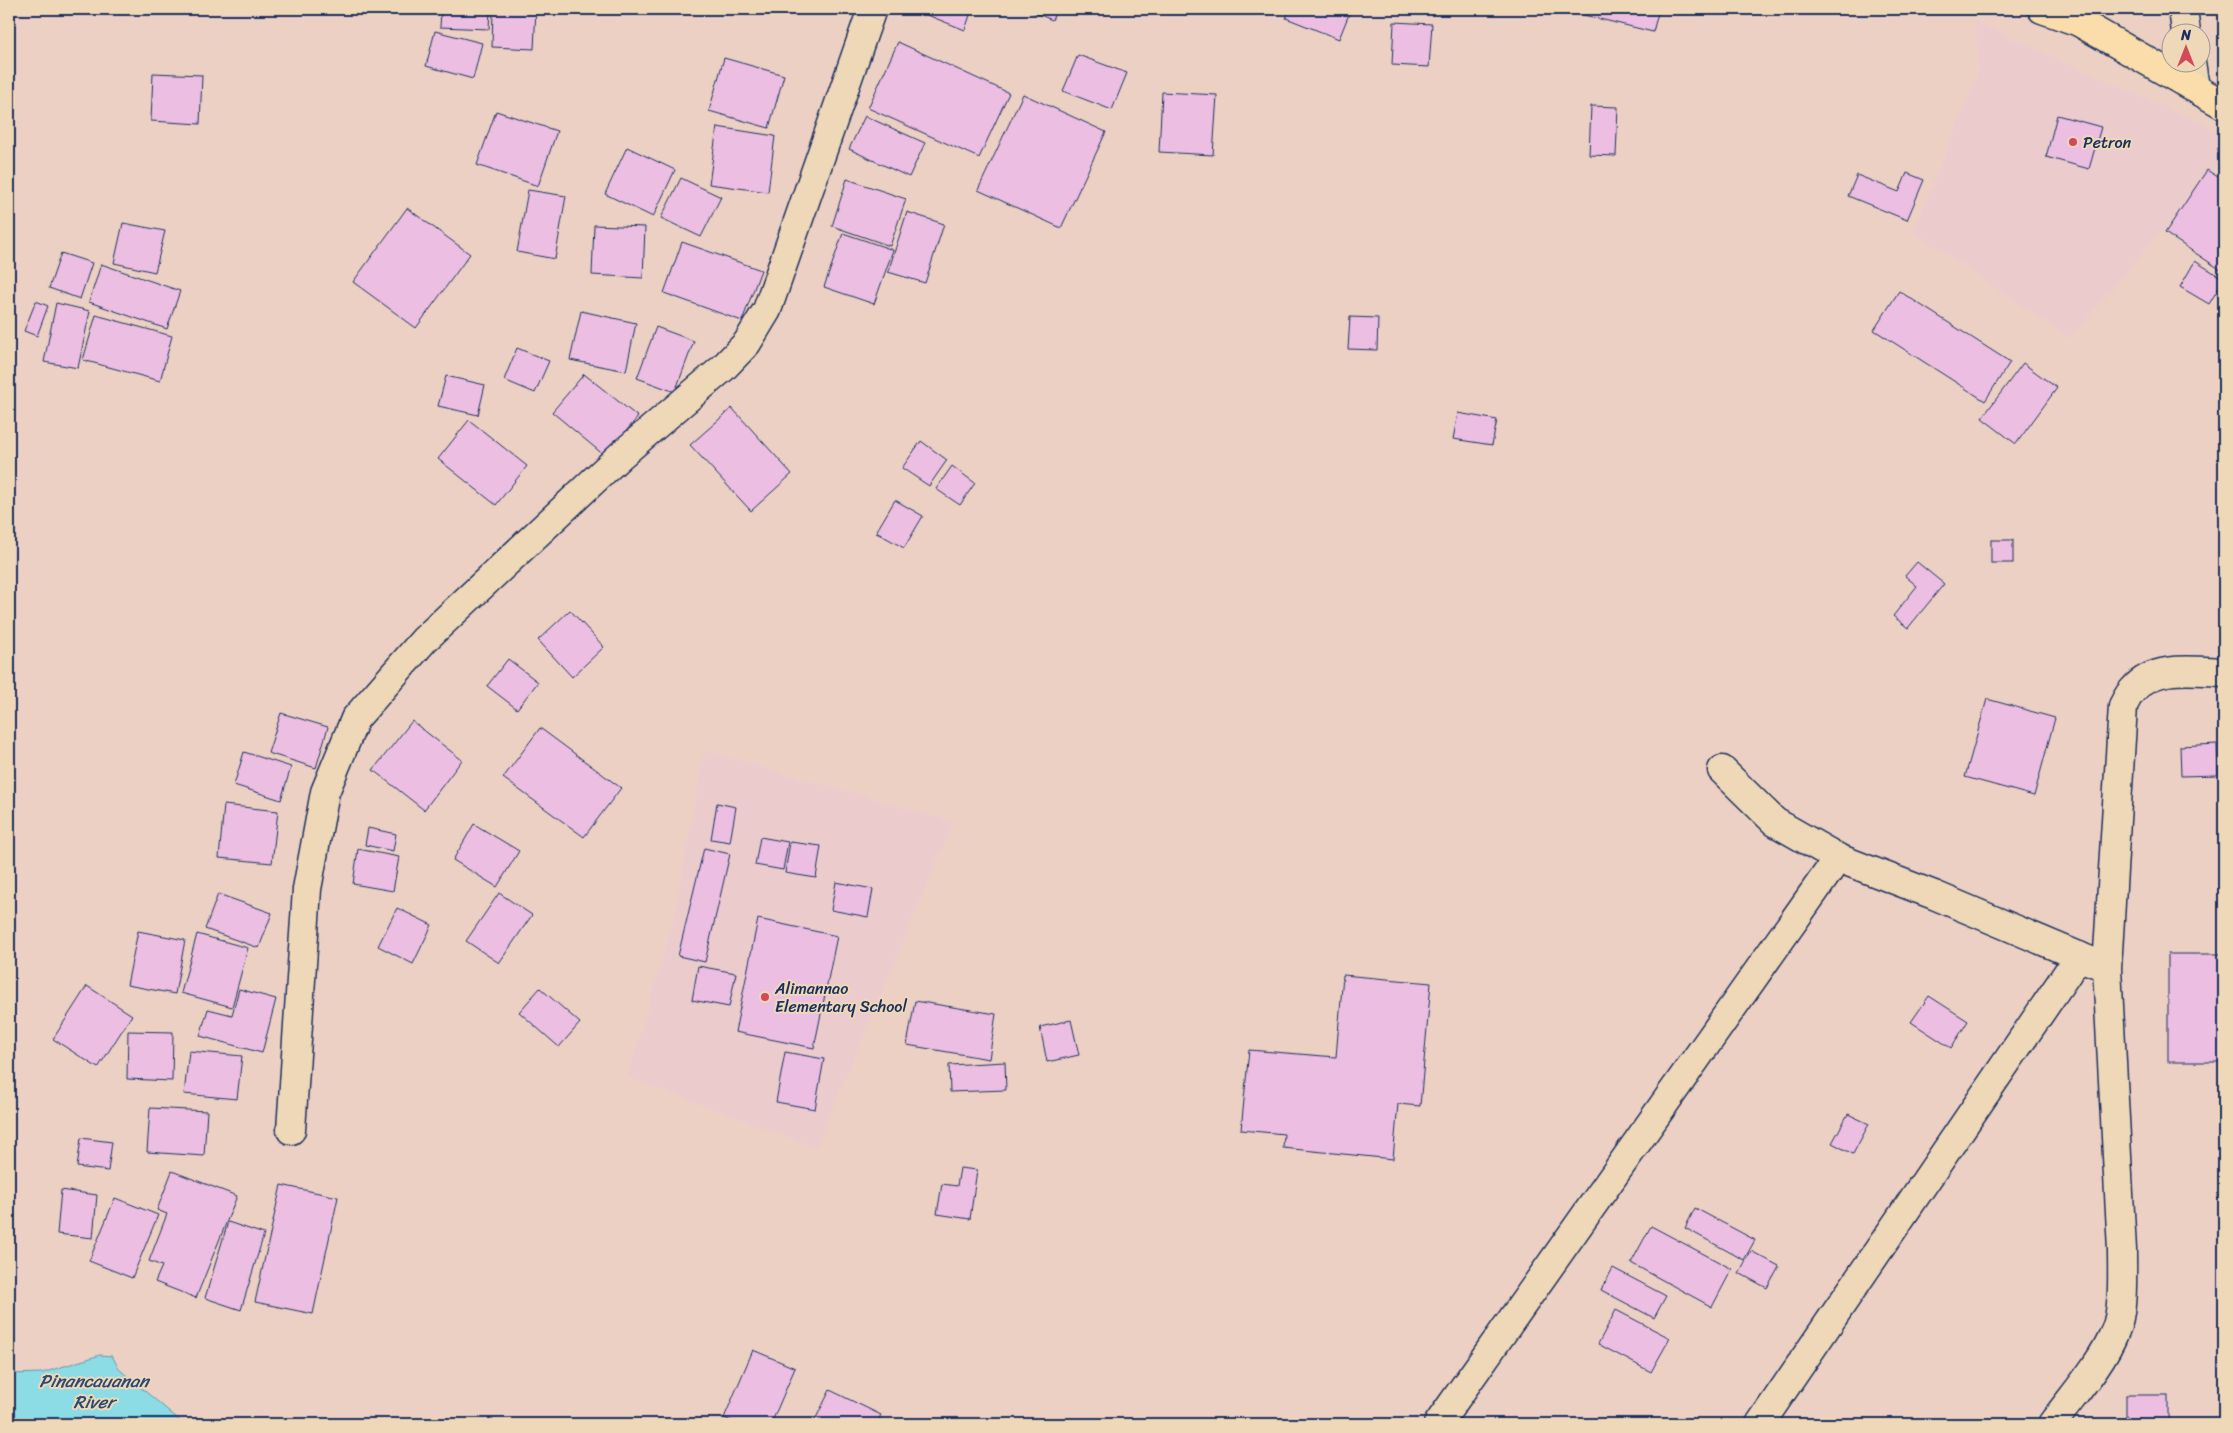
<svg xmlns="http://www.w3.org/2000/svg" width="2233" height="1433" font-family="Sriracha,sans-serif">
<rect width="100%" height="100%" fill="#edd0c4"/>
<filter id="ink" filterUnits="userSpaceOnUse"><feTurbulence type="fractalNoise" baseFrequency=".02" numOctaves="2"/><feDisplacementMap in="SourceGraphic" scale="10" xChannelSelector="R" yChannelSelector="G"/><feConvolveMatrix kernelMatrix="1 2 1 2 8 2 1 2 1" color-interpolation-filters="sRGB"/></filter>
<g filter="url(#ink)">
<!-- built -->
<g fill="#eccbcd">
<path d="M1975,21L2224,133V158L2070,339L1913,232L1978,73Z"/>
<path d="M704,750L954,822L816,1148L627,1077L674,918Z"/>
</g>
<!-- water -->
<path fill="#8cdce6" stroke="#5f97b0" d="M100,1355L112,1356L120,1370L184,1424H9V1374L42,1373Z"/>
<!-- building -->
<g fill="#ebbee2" stroke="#1b2f5e">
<path d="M441,9H490L489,29L440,27Z"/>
<path d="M493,9H536L534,49L492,47Z"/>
<path d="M912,9H972L965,30Z"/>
<path d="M1026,9H1057L1052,20Z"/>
<path d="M1290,9H1351L1339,39L1286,18Z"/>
<path d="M1559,9H1659L1653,32Z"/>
<path d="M1394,22L1432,24L1429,67L1392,65Z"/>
<path d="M435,31L482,43L473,79L426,66Z"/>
<path d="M898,42L1009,93L979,158L868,108Z"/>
<path d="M1078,55L1127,73L1112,110L1063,91Z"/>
<path d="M724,58L784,75L769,128L709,111Z"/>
<path d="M153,73L202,75L200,124L151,121Z"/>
<path d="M1162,92L1217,95L1213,155L1159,152Z"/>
<path d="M1023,94L1106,132L1061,228L978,190Z"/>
<path d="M1591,106L1618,107L1616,156L1589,155Z"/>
<path d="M496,111L557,131L538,186L477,165Z"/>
<path d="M2057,115L2101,127L2089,169L2046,157Z"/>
<path d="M865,116L925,143L909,177L849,149Z"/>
<path d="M717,127L775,136L768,192L709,184Z"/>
<path d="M627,147L675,170L653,217L605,194Z"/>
<path d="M2207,170L2224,181V272L2165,233Z"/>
<path d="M1907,173L1924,180L1907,220L1848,196L1857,175L1899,192Z"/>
<path d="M681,178L721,197L701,237L661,218Z"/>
<path d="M847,179L906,199L890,246L832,226Z"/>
<path d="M528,190L566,196L555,259L517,252Z"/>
<path d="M407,208L470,254L416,328L353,282Z"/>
<path d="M907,212L944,224L925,283L888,272Z"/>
<path d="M123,223L165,231L155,272L114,263Z"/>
<path d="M594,225L645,227L643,278L592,275Z"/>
<path d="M843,233L893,250L874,304L824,287Z"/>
<path d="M682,242L761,270L742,321L664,293Z"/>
<path d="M61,253L92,263L80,299L49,288Z"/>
<path d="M2195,261L2224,279L2209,304L2180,287Z"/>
<path d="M101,264L180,291L167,329L89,302Z"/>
<path d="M1899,291L2010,362L1985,401L1874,330Z"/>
<path d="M36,301L48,306L37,336L24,331Z"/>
<path d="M56,303L90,311L78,368L44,362Z"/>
<path d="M581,311L636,323L626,371L570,360Z"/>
<path d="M96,315L172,336L160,381L83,360Z"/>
<path d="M1350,317L1378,318L1377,350L1348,349Z"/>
<path d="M656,327L694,341L675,392L637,378Z"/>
<path d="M517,348L549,361L535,393L504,380Z"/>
<path d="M2023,363L2057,388L2016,444L1982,418Z"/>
<path d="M584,374L638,417L605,456L552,412Z"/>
<path d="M446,376L485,385L478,415L438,406Z"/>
<path d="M732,408L792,474L751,511L690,445Z"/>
<path d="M1458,413L1497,420L1492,445L1453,439Z"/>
<path d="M469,420L527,466L496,505L438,459Z"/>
<path d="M921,441L947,460L929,486L902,468Z"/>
<path d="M952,466L975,483L960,505L936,489Z"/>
<path d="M895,500L923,516L904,548L876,532Z"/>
<rect x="1991" y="540" width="22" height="23"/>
<path d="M1917,562L1944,584L1908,628L1893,616L1917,586L1905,576Z"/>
<path d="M570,610L604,647L572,677L538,640Z"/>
<path d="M508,659L538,682L517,709L487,686Z"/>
<path d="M1987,699L2055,718L2034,796L1965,777Z"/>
<path d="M281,713L328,727L316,768L268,753Z"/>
<path d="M412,721L462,760L424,810L373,770Z"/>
<path d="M540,728L621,788L584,837L503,778Z"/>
<path d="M2217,744L2218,775L2181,776L2180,746Z"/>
<path d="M244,752L291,767L281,800L234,785Z"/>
<path d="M717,803L736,807L730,842L711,839Z"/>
<path d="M224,805L278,811L272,863L219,858Z"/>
<path d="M474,824L519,851L497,887L453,860Z"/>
<path d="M368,828L396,834L393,851L365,845Z"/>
<path d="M760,837L788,842L783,870L755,865Z"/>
<path d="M790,842L821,846L816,878L785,873Z"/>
<path d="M704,848L730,854L705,962L678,956Z"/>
<path d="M358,849L399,857L393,891L353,884Z"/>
<path d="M836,882L873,889L868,917L831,910Z"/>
<path d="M499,893L532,915L499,963L466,941Z"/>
<path d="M218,894L272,913L259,948L205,929Z"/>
<path d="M397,908L432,925L413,964L378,946Z"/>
<path d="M758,919L837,936L814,1048L735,1032Z"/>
<path d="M138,931L185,940L175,994L127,985Z"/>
<path d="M197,934L248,948L232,1007L181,993Z"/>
<rect x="2168" y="954" width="56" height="108"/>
<path d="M698,966L736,973L729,1007L692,1000Z"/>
<path d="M1343,975L1431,983L1420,1106L1398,1104L1393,1159L1283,1148L1284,1134L1241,1130L1249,1050L1336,1057Z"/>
<path d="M87,986L132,1015L98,1068L53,1039Z"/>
<path d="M540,988L580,1023L559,1047L519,1012Z"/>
<path d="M239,989L276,999L262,1053L200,1036L208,1009L232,1015Z"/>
<path d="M1929,996L1968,1021L1951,1048L1911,1022Z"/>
<path d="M915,1001L996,1014L989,1059L907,1045Z"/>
<path d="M1071,1020L1079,1055L1047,1062L1040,1027Z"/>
<path d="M128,1031L173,1032L172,1081L127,1079Z"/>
<path d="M189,1051L242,1056L237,1099L184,1094Z"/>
<path d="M785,1052L824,1059L815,1109L776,1102Z"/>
<path d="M1005,1062L1006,1090L950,1092L949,1065Z"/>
<path d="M150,1108L207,1111L204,1156L147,1152Z"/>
<path d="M1848,1114L1869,1124L1853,1154L1832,1143Z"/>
<path d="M81,1138L112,1142L108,1171L77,1167Z"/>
<path d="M960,1168L977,1170L970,1219L937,1214L942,1184L957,1186Z"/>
<path d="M172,1171L237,1196L196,1298L155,1282L162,1266L149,1261L167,1214L157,1210Z"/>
<path d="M281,1185L338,1197L313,1314L255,1302Z"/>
<path d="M61,1190L97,1195L93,1238L57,1234Z"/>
<path d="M115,1198L158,1215L132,1278L89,1261Z"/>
<path d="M1695,1208L1755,1240L1744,1260L1685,1228Z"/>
<path d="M228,1222L264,1234L241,1310L205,1298Z"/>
<path d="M1651,1226L1732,1269L1712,1307L1631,1263Z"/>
<path d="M1751,1251L1779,1266L1767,1288L1739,1273Z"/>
<path d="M1613,1268L1666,1296L1654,1318L1601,1290Z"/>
<path d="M1616,1310L1670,1338L1651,1372L1598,1344Z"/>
<path d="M753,1350L795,1368L771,1424H739L724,1418Z"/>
<path d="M830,1390L881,1415L876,1424H813Z"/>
<rect x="2126" y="1395" width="42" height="29"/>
</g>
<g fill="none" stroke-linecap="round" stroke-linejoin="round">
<defs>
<g id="minor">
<path d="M2183,9L2186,32"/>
<path d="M2191,62L2195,88"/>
<path d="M1722,770L1775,822L1838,858L1934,895L2095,963"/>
<path d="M291,1130L307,889L325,792L355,719L424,640L621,455L723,368L747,343L767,310L872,9"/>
<path d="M1438,1424L1838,858"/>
<path d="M1760,1424L2079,956"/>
<path d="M2052,1424C2073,1395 2101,1365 2115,1331C2124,1311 2122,1272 2122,1250L2107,968L2123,706C2126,700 2129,693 2134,689C2155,664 2195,671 2224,672"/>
</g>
<path id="highway" d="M2042,9L2079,22L2224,105"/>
</defs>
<!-- minor casing -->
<use href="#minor" stroke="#1b2f5e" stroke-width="31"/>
<!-- highway casing -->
<use href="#highway" stroke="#1b2f5e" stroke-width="31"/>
<!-- minor -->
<use href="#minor" stroke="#eed8b7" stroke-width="28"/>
<!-- highway -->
<use href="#highway" stroke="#faddab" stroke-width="28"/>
</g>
</g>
<!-- markers -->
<g fill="#d1495b" stroke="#eed8b7" stroke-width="2">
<circle cx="2073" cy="142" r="5"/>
<circle cx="765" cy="997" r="5"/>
</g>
<g text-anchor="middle" stroke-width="4" stroke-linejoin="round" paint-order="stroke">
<!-- poi labels -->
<g font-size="16" fill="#1b2f5e" stroke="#eed8b7" text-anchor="start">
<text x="2083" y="148">Petron</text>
<text x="775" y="994">Alimannao<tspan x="775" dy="18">Elementary School</tspan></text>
</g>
<!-- water labels -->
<g font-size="18" font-style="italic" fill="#2c4972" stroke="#eed8b7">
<text x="94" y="1387">Pinancauanan<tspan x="94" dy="21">River</tspan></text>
</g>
</g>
<!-- margin -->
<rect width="2233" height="1433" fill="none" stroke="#eed8b7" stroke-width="30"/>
<rect x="15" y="15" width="2203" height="1403" fill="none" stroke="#1b2f5e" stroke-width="2" filter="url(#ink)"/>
<!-- north arrow -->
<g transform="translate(2186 48)"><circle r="24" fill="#eed8b7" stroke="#9a9493"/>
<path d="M0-4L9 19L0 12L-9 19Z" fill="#d1495b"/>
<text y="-8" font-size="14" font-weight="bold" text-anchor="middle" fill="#1b2f5e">N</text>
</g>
</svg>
